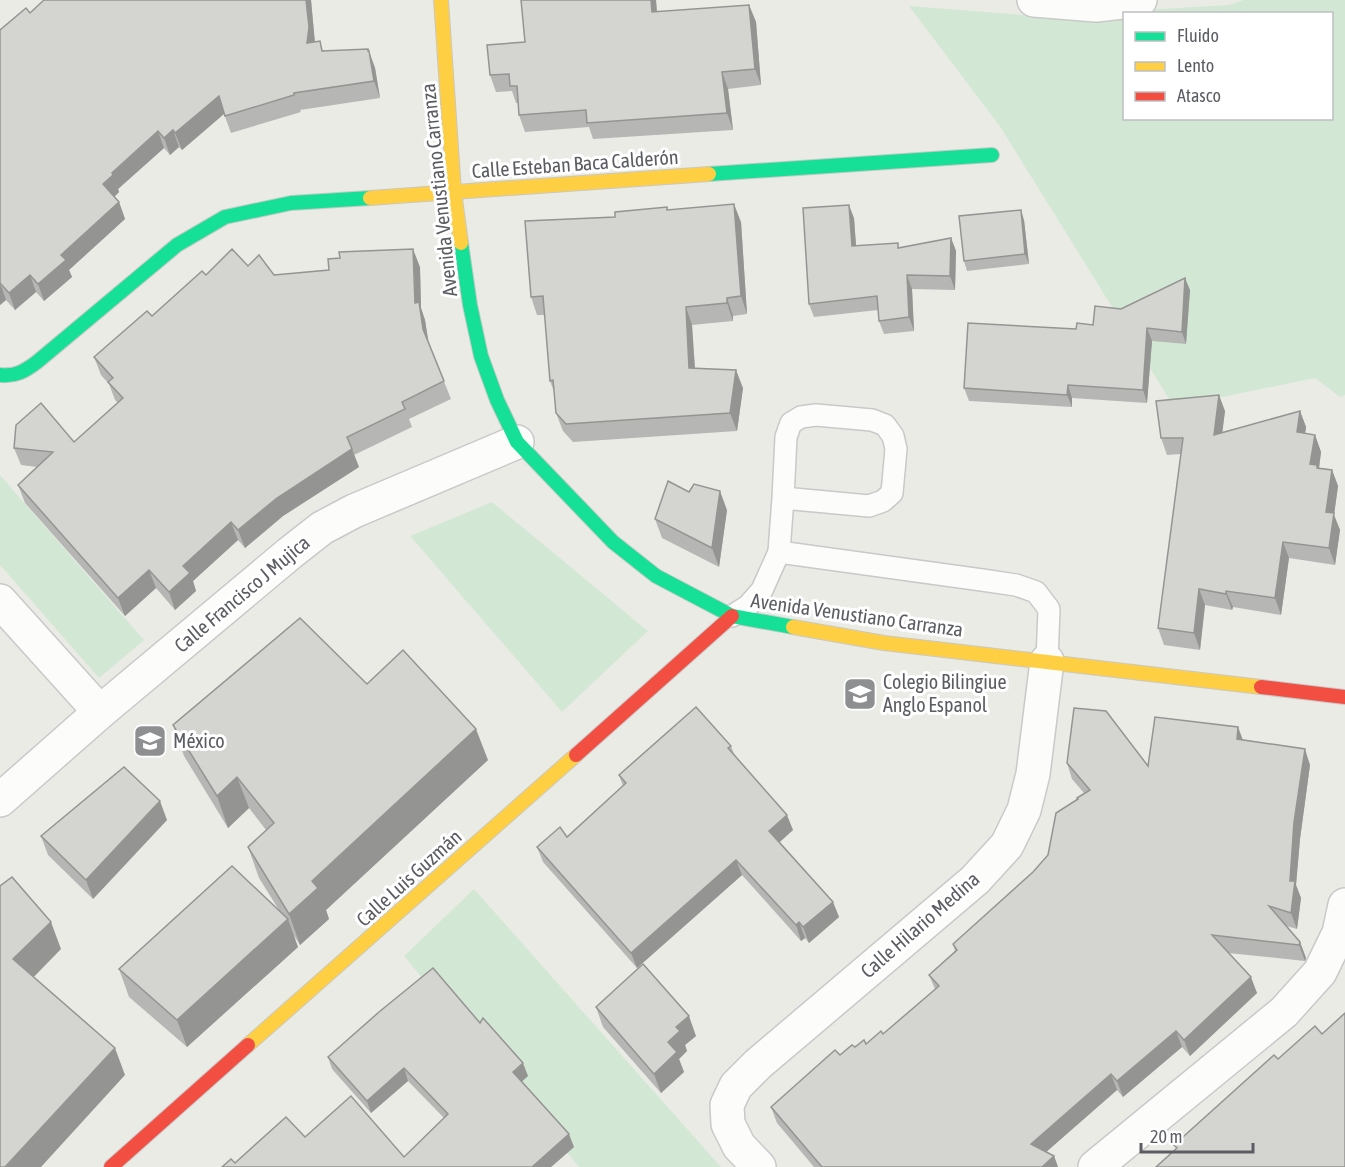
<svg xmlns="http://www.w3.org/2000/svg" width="1345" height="1167" font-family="'Asap Condensed',sans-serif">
<rect width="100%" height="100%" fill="#ebebe6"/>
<!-- green -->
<g fill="#d3e8d4" fill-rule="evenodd">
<path d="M1243,0H1345V395L1340,397L1315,378L1174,407L1001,128L909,6L1036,16L1229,5ZM1124,14H1332V118H1124Z"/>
<path d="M0,475L144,640L99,678L0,565Z"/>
<path d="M492,502L648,631L562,712L410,536Z"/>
<path d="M474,889L721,1167H579L404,956Z"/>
</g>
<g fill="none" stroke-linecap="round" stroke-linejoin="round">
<defs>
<g id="lane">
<path d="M779,552L783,498L786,437L791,423L801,417L816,415L872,420L885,425L893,436L896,449L892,493L883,501L869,506L783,498"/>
<path d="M732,616L748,606L762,590L779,552L982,580L1016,585L1036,592L1049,609L1047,661"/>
</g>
<g id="street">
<path d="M1034,0L1096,5L1140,0"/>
<path d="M0,601L100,712"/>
<path d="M0,800L100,712L290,553L322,528L354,511L517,442"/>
<path d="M759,1167L739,1146L728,1124L727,1105L736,1086L758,1064L975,880L1007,845L1024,810L1033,774L1047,661"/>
<path d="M1095,1167L1284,1012L1320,972L1339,933L1345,905"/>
</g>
<g id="fast">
<path d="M709,174L992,155"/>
<path d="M461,243L470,305L481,356L497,400L517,442L613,542L656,576L732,616L793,627"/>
<path d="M0,375C15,377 25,371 37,362L177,245L225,217L291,203L370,198"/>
</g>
<g id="slow">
<path d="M441,0L454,191L461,243"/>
<path d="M370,198L709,174"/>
<path d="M793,627L884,643L1261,687"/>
<path d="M248,1045L576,755"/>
</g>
<g id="jam">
<path d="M1261,687L1345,697"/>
<path d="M576,755L732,616"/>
<path d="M111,1167L248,1045"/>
</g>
</defs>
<!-- lane casing -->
<use href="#lane" stroke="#c8c9c8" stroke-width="24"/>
<!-- street casing -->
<use href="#street" stroke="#c8c9c8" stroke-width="36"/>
<!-- fast casing -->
<use href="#fast" stroke="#c8c8c7" stroke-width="16"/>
<!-- slow casing -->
<use href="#slow" stroke="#c8c8c7" stroke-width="16"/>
<!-- jam casing -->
<use href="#jam" stroke="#c8c8c7" stroke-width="16"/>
<!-- lane -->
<use href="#lane" stroke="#fcfcfb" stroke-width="21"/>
<!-- street -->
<use href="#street" stroke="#fcfcfb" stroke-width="33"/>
<!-- fast -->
<use href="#fast" stroke="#16e098" stroke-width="14"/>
<!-- slow -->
<use href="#slow" stroke="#ffcf43" stroke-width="14"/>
<!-- jam -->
<use href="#jam" stroke="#f24e42" stroke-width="14"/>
</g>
<!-- wall -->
<g fill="#b6b6b4">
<path d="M311,0L315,42L324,51H369L375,68L380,98L300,110L301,112L231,133L224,114L182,150L179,147L170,155L164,148L118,189L119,192L114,197L119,202L125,219L69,270L72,277L44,301L36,292L15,310L6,300L0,305V30L30,13Z"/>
<path d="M656,0L657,12L749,5L756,22L761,85L728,89L733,130L593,139L589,127L525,132L519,115L518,103H516L512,91L496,92L490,75L525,42Z"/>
<path d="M667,207L668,210L741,222L747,314L733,316V321L692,325L695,369L743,388L737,431L573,442L563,431L556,413L555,394L550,381L545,315H537L531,297L615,217Z"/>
<path d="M854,218L856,245L900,248L951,238L956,251L955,290L912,289L914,331L884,334L879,321L878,310L814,317L809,304Z"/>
<path d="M1024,220L1029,264L967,271L964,261Z"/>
<path d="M248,266L274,275L420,267L421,308L425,320L429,344L451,399L409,419L412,427L354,455L359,467L283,516L245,548L238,540L193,581L196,591L175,610L156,588L125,616L25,503L18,485L37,467L21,465L14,448L74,442L118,403L115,400L109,384L101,375L94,357L152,316L206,275Z"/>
<path d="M1190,290L1186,344L1152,341L1147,403L1072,398V407L969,401L964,388L1076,329L1093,325L1121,309Z"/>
<path d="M1225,411L1222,432L1300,411L1306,427L1305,434L1315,435L1321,452L1319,468L1332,470L1338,486L1334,515L1340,530L1335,565L1289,558L1281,615L1233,607L1232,610L1205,605L1200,650L1164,645L1158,628L1181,454L1167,455L1161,438Z"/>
<path d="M727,510L719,567L662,538L655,519Z"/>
<path d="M367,684L488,760L326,910L329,919L300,945L293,934L298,947L187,1047L129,997L119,969L279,910L259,878L248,847L266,830L249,808L228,828L184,756L173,725Z"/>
<path d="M1238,727L1243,740L1310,765L1300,839L1296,885L1301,898L1297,929L1286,926L1300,942L1306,958L1305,961L1228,953L1257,993L1190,1056L1182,1047L1123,1097L1117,1090L1046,1152L1054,1156L1058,1167H814L777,1123L771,1107L840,1055L855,1047L866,1044L883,1034L935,989L929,975L955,951L953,944L1033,872L1048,855L1077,799L1084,793L1072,779L1067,763L1148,766Z"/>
<path d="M731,746L734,754L793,830L780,842L833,902L839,917L809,943L805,938L801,941L742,875L637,968L543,862L537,847L567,837L623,786L619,775Z"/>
<path d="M167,820L93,899L48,855L41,836Z"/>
<path d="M596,1007L696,1036L685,1045L687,1051L679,1059L684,1072L661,1093L603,1027Z"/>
<path d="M328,1057L528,1076L521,1082L574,1147L551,1167L235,1163L305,1137L404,1157L444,1118L408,1081L371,1113L332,1069Z"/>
</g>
<!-- shaded-wall -->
<g fill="#949492">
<path d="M306,0H311L315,44L307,43Z"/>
<path d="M651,0H656L658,29L652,12Z"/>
<path d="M749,5L756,22L761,85L755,69Z"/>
<path d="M368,49L375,68L380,98L374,81Z"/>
<path d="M722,72L728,89L733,130L727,113Z"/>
<path d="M219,96L225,113L182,150L175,133Z"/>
<path d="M173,130L179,147L170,155L164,138Z"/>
<path d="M158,131L164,148L118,189L119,192L110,201L103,184L112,173Z"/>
<path d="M119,202L125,219L69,270L72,277L44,301L38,284L61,255Z"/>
<path d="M734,204L741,222L747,314L741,296Z"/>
<path d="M849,205L854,218L857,259L852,246Z"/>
<path d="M1021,210L1024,220L1029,264L1025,254Z"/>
<path d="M951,238L956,251L955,290L950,276Z"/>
<path d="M413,249L420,267L421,308L425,320L429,347L423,329L415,303Z"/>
<path d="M30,275L36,292L15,310L9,293Z"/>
<path d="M907,275L912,289L914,331L909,317Z"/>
<path d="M1185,278L1190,290L1186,344L1182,332Z"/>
<path d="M0,283L6,300L0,305Z"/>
<path d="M727,298L733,316V321L727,303Z"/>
<path d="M686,307L692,325L696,386L689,368Z"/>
<path d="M1147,328L1152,341L1147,403L1143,390Z"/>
<path d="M736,370L743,388L737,431L730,413Z"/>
<path d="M1068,385L1072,398V407L1067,395Z"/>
<path d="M1219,395L1225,411L1220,451L1214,435Z"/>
<path d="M1300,411L1306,427L1303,449L1297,432Z"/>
<path d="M1315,435L1321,452L1319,468L1310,464Z"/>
<path d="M352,449L359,467L283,516L245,548L238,530L277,498Z"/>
<path d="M1332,470L1338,486L1334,515L1340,530L1335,565L1329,548L1326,512Z"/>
<path d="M720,491L727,510L719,567L712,548Z"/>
<path d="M231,522L238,540L193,581L196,591L175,610L169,592L183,566Z"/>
<path d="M1283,542L1289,558L1281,615L1275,598Z"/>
<path d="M149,570L156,588L125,616L118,598Z"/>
<path d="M1199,589L1205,605L1200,650L1194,633Z"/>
<path d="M1226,591L1233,607L1232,610L1226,594Z"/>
<path d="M1238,727L1244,744L1237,739Z"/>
<path d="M476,729L488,760L326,910L329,919L300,945L289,914L312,881Z"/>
<path d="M1305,749L1310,765L1300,839L1296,885L1301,898L1297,929L1291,913L1290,881L1294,822Z"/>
<path d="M237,777L249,808L228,828L217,796Z"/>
<path d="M160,801L167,820L93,899L86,880Z"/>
<path d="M787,815L793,830L775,846L769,831Z"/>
<path d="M736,860L742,875L637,968L631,953Z"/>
<path d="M833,902L839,917L809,943L803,927Z"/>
<path d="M288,919L298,947L187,1047L177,1020Z"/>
<path d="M51,922L61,949L24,987L13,959Z"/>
<path d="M799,922L805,938L801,941L796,925Z"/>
<path d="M1300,942L1306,958L1305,961L1299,945Z"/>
<path d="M1251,977L1257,993L1190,1056L1184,1040Z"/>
<path d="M689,1016L696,1036L685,1045L687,1051L679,1059L684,1072L661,1093L654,1074L676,1027Z"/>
<path d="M1176,1031L1182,1047L1123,1097L1117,1081Z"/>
<path d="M115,1048L125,1075L41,1167H5Z"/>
<path d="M523,1063L528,1076L518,1085L513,1072Z"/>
<path d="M404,1068L408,1081L371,1113L367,1101Z"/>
<path d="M1111,1074L1117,1090L1037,1160L1031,1144Z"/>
<path d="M569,1134L574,1147L551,1167H532Z"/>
<path d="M1054,1156L1058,1167H1042Z"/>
</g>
<!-- building -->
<g fill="#d4d4d1" stroke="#949492" stroke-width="1.5">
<path d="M44,0H306L309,27L307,43L320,41L322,51L368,49V51H369L374,81L294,93V95L225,116L219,96L175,133L173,130L164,138L158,131L112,173L113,175L103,184L119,202L61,255L66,260L38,284L30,275L9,293L0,283V30L26,8L30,13Z"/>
<path d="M521,0H651L652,12L749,5L755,69L722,72L727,113L587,123L586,110L519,115L517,86H510L509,74L490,75L487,45L525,42Z"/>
<path d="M734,204L741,296L727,298V303L686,307L689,368L736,370L730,413L566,424L556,413L553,380L550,381L543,296L531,297L525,221L615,217V212L667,207V210Z"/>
<path d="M849,205L852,246L898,243V248L951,238L950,276L907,275L909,317L879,321L877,296L809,304L803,208Z"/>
<path d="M1021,210L1025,254L964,261L959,216Z"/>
<path d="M232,249L248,266L259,255L274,275L329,270L328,259L340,258L339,252L413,249L415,303L419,302L423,329L444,381L402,402L405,409L347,437L352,449L277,498L238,530L231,522L183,566L190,573L169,592L149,570L118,598L18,485L53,452L14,448L16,425L41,403L74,442L123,398L108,382L113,378L94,357L147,311L152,316L202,271L206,275Z"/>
<path d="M1185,278L1182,332L1147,328L1143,390L1068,385L1067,395L964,388L968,323L1076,329L1077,323L1093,325L1095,306L1121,309Z"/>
<path d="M1219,395L1214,435L1300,411L1297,432L1315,435L1310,464L1317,465V468L1332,470L1326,512L1334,513L1329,548L1283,542L1275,598L1226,591V594L1199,589L1194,633L1158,628L1183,438H1161L1156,401Z"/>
<path d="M668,481L689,492L694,484L720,491L712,548L655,519Z"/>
<path d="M300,618L367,684L403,650L476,729L312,881L318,888L289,914L248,847L274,823L237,777L217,796L173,725Z"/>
<path d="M696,707L731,746L728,748L787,815L769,831L833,902L803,927L799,922L796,925L736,860L631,953L537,847L560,827L567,837L626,783L619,775Z"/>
<path d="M1074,708L1106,711L1148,766L1155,717L1238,727L1237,739L1305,749L1294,822L1290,881H1295L1291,913L1269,906L1300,942L1299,945L1212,935L1251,977L1184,1040L1176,1031L1117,1081L1111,1074L1031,1144L1054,1156L1042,1167H822L771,1107L835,1050L840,1055L852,1045L855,1047L864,1040L866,1044L881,1031L883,1034L939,986L929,975L957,950L953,944L1033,872L1048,855L1056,813L1078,799L1077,798L1090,790L1067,763Z"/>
<path d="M124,767L160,801L86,880L41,836Z"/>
<path d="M232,866L288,919L177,1020L119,969Z"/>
<path d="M12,877L51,922L13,959L115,1048L5,1167H0V886Z"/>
<path d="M643,964L689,1016L676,1027L680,1031L668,1042L677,1052L654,1074L596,1007Z"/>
<path d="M433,968L480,1023L483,1018L523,1063L513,1072L569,1134L532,1167H222L231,1159L235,1163L286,1117L305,1137L351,1096L404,1157L448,1114L404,1068L367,1101L328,1057L379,1012Z"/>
<path d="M1345,1013V1167H1156L1177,1148L1174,1145L1274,1055L1278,1059L1315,1026L1322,1034Z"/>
</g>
<!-- icons -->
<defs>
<symbol id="school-square" viewBox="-11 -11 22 22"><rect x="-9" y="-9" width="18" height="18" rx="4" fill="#8d8f91" stroke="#fff"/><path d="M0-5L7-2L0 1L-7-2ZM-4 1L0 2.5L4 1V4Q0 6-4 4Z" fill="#fff"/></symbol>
</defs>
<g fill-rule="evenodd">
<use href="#school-square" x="841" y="675" width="38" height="38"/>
<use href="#school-square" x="131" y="722" width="38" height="38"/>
</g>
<g text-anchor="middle" stroke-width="6" stroke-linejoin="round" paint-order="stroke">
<!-- street labels -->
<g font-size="20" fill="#5b5d63" stroke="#fff">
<text transform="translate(575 164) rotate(-4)" y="7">Calle Esteban Baca Calderón</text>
<text transform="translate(439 190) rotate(-96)" y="7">Avenida Venustiano Carranza</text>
<text transform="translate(242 594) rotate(-40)" y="7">Calle Francisco J Mujica</text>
<text transform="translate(857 615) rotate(8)" y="7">Avenida Venustiano Carranza</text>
<text transform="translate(409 878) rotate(-42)" y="7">Calle Luis Guzmán</text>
<text transform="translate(920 925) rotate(-41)" y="7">Calle Hilario Medina</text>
</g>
<!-- poi labels -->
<g font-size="20" fill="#5b5d63" stroke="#fff" text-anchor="start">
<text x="883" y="689">Colegio Bilingiue<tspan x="883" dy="23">Anglo Espanol</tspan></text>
<text x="173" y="748">México</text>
</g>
</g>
<!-- legend -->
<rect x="1123" y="12" width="210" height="108" fill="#ffffff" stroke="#bdbec1" stroke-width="1.5"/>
<rect x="1135" y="32" width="30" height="9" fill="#16e098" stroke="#bdbec1" stroke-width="1.5"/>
<text x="1177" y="42" font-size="18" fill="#5b5d63">Fluido</text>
<rect x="1135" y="62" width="30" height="9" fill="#ffcf43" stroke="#bdbec1" stroke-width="1.5"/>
<text x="1177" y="72" font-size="18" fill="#5b5d63">Lento</text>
<rect x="1135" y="92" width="30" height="9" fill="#f24e42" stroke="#bdbec1" stroke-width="1.5"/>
<text x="1177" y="102" font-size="18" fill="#5b5d63">Atasco</text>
<!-- scale -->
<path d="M1141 1143v9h112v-9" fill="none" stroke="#5b5d63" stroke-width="3"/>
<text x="1150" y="1143" font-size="18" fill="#5b5d63" stroke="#ffffff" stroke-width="4.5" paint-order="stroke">20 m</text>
</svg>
